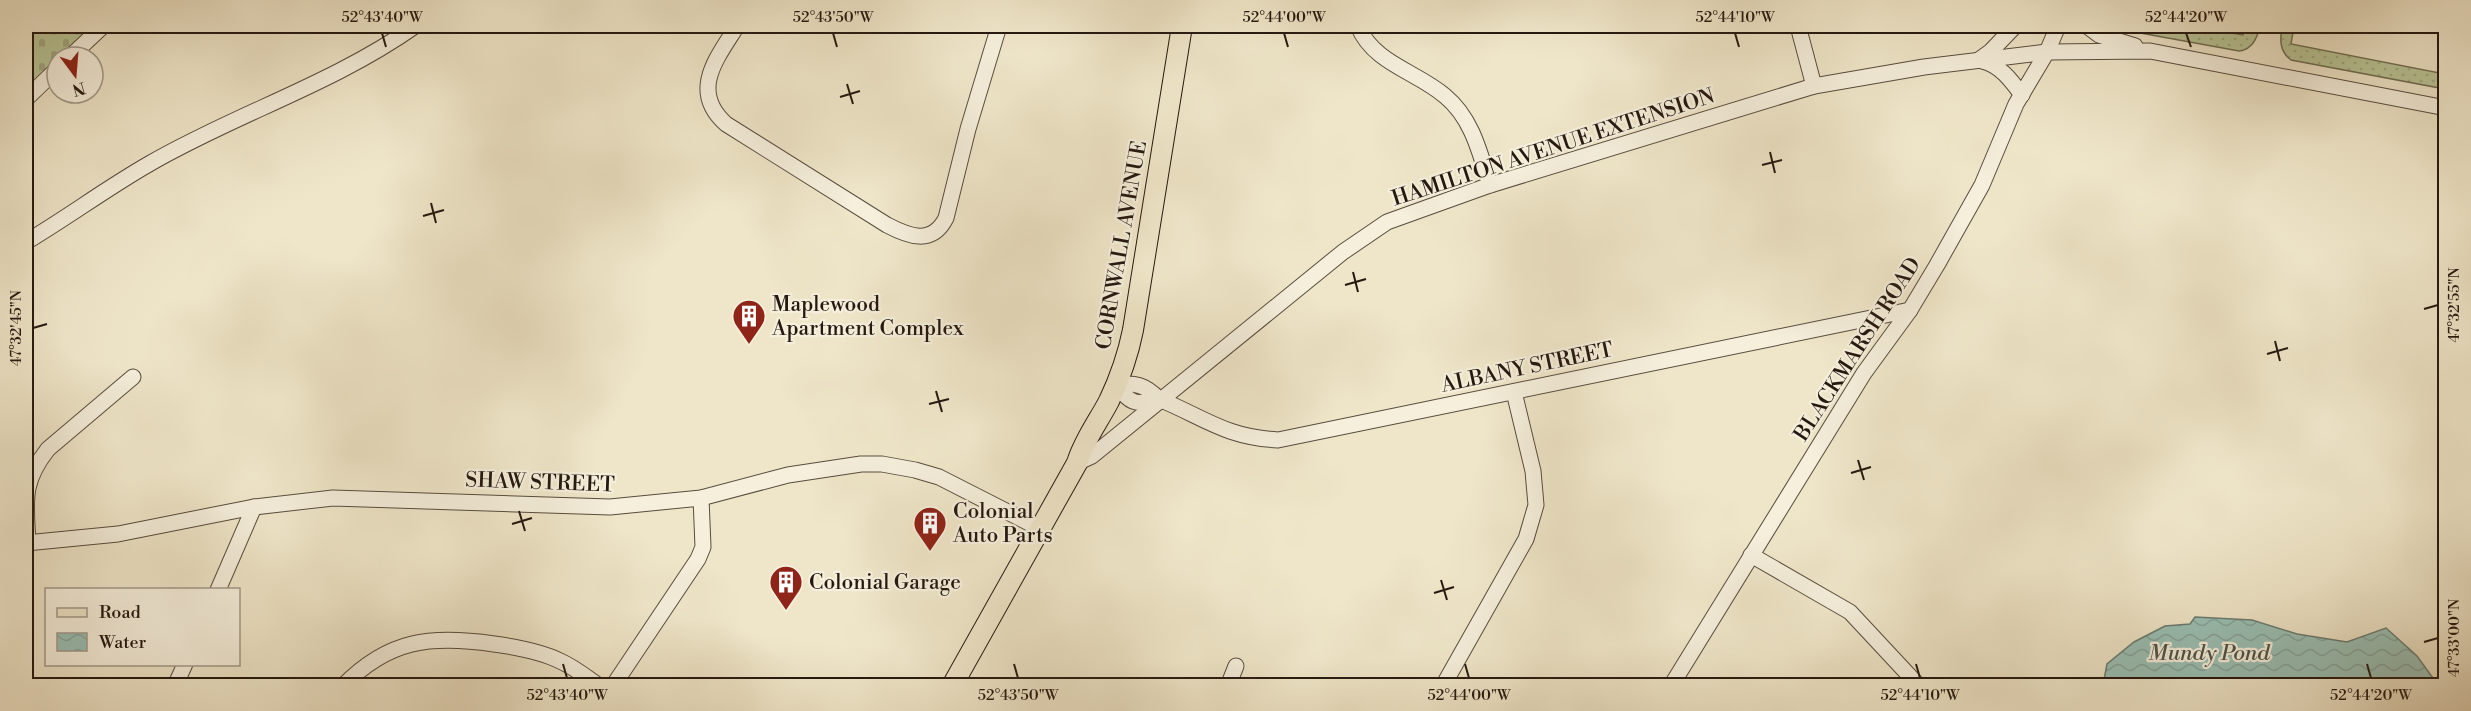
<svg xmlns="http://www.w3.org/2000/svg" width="2471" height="711" font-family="'Libre Bodoni',serif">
<defs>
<pattern id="grass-dots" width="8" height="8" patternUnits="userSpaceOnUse" patternTransform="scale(1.5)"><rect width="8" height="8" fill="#b9c597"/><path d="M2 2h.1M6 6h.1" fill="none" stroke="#9fa881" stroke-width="1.8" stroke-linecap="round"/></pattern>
<pattern id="cemetery-stones" width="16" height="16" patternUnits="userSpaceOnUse" patternTransform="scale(1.5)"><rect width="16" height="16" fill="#b9c597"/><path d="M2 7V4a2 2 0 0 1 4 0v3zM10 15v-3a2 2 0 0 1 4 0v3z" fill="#9fa881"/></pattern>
<pattern id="water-waves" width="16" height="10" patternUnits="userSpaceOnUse" patternTransform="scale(1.5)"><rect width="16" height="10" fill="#9ac0b5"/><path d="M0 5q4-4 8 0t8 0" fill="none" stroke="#85a49b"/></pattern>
</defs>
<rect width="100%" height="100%" fill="#efe6c9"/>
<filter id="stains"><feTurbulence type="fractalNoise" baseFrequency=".00333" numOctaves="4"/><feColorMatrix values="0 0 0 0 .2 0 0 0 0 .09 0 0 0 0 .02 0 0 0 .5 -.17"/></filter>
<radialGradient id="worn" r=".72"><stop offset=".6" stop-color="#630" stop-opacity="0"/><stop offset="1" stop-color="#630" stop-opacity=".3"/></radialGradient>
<!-- grass -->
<g fill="url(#grass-dots)" stroke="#6f6e54" stroke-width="1.5">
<path d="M2102,26H2189L2243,35L2245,26H2254L2258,33C2255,42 2249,50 2239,51Z"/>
<path d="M2282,26H2294L2291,44L2445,74V89L2291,60C2279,51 2280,39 2282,26Z"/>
</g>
<!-- cemetery -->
<path fill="url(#cemetery-stones)" stroke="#6f6e54" stroke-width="1.5" d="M26,26H94L61,57H57V60L26,90Z"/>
<!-- water -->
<path fill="url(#water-waves)" stroke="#6b7d73" stroke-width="1.5" d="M2195,617L2252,620L2297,634L2347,642L2386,628L2417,656L2438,685H2103L2107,664L2134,642L2165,626L2190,624Z"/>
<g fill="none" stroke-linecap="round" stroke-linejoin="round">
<defs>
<g id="minor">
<path d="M737,26C717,58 689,91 726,124L887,225C908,236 932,246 946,218L968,129L999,26"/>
<path d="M1358,26C1374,64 1416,71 1445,96C1472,118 1480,153 1490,185"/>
<path d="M1798,26L1814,86"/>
<path d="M2087,26L2099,35L2135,46"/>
<path d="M70,57L103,26"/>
<path d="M1980,59L1991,51L2015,26"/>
<path d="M1982,61C2000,65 2011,80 2022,95"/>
<path d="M26,99L57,69"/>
<path d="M26,242C68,217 107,188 149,164C235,114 333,84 415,26"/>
<path d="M1156,400C1135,406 1129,402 1116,385C1135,382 1145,385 1159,399C1205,418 1225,437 1278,440L1910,310"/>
<path d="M1077,463L1092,456L1343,252L1387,222L1490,185L1814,86L1924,67L2047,52L2150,51L2446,108"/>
<path d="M26,543L118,534L254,507L333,498L610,507L701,498L788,475L861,464H882L915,470L939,477L1039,528"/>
<path d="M28,543C26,502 21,483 48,449L133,377"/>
<path d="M1751,555L1850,612L1919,686"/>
<path d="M218,590L254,507"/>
<path d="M175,686L185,664"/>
<path d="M343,686C389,639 431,635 494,644C516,647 540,651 560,661C574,667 586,677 599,686"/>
<path d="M613,686L698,559L703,547L701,498"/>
<path d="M1228,686L1236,666"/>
<path d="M1443,686L1526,539L1536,505L1533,471L1514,392"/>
<path d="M1671,686L1864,373L1910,310L1937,265L1982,185L2016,104L2047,52L2058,26"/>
</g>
<path id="major" d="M952,686L1077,463C1084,440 1098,422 1109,401C1120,378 1128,355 1133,330L1182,26"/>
</defs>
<!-- minor casing -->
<use href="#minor" stroke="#584c3e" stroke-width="17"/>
<!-- major casing -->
<use href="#major" stroke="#251810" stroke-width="22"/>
<!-- minor -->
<use href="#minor" stroke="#f5efdc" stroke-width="15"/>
<!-- major -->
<use href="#major" stroke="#efe6c9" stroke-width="20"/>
</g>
<!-- ticks -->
<path fill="none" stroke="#251810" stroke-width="2" d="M382,33L386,47M833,33L837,47M1284,33L1288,47M1735,33L1739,47M2186,33L2191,47M847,84L853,104M840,97L860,91M1770,152L1775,173M1762,165L1782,160M431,203L436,223M423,216L444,210M1353,272L1358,292M1345,285L1366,279M2424,309L2438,305M33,328L47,324M2275,341L2280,361M2267,354L2288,348M936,391L942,412M929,404L949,399M1858,460L1864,480M1851,473L1871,467M519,511L525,531M512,524L532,518M1441,580L1447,600M1434,593L1454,587M2424,642L2438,638M563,664L567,678M1014,664L1018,678M1465,664L1469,678M1916,664L1920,678M2367,664L2371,678"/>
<!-- icons -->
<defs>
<symbol id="building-pin" viewBox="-11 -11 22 30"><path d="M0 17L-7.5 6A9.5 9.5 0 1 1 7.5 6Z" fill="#8f2418" stroke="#f5efdc"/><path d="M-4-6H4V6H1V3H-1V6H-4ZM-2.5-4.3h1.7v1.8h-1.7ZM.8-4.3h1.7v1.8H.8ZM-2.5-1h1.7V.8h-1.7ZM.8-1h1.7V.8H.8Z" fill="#fff"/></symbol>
</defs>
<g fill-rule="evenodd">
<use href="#building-pin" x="730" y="297" width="38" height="52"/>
<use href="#building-pin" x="911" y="504" width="38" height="52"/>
<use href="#building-pin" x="767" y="563" width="38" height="52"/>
</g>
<g text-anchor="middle" stroke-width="4.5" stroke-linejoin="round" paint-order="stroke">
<!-- street labels -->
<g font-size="21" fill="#251810" stroke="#f5efdc">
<text transform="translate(1553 147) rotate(-18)" y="7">HAMILTON AVENUE EXTENSION</text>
<text transform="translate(1121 245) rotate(-80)" y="7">CORNWALL AVENUE</text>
<text transform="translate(1857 349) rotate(-57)" y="7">BLACKMARSH ROAD</text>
<text transform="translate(1527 367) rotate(-12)" y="7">ALBANY STREET</text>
<text transform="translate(540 482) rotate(2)" y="7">SHAW STREET</text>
</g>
<!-- poi labels -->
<g font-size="21" fill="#251810" stroke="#f5efdc" text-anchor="start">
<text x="772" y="311">Maplewood<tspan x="772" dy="24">Apartment Complex</tspan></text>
<text x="953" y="518">Colonial<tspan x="953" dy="24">Auto Parts</tspan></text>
<text x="809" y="589">Colonial Garage</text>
</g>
<!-- water labels -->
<g font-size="22" font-style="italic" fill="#4e534a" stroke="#f5efdc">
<text x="2209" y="660">Mundy Pond</text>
</g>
</g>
<!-- margin -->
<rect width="2471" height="711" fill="none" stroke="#efe6c9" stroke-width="66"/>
<!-- legend -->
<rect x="45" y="588" width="195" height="78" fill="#f5efdc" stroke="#a2998a" stroke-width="1.5"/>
<rect x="57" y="608" width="30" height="9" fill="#efe6c9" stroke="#a2998a" stroke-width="1.5"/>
<text x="99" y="618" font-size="18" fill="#251810">Road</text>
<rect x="57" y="633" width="30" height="18" fill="url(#water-waves)" stroke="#a2998a" stroke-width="1.5"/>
<text x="99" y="648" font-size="18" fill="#251810">Water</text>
<!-- north arrow -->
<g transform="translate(75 75) rotate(164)"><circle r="28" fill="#f5efdc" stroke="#a2998a" stroke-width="1.5"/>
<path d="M0-4.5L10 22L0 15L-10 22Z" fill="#8f2418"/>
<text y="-9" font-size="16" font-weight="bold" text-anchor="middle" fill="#251810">N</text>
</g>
<rect x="33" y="33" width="2405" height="645" fill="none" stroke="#251810" stroke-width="2"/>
<g font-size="15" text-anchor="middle" fill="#251810">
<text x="382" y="22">52°43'40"W</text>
<text x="833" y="22">52°43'50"W</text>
<text x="1284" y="22">52°44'00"W</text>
<text x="1735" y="22">52°44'10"W</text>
<text x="2186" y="22">52°44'20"W</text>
<text transform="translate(2454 305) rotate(-90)" y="5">47°32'55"N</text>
<text transform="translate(16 328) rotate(-90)" y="5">47°32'45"N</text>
<text transform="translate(2454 638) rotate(-90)" y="5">47°33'00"N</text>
<text x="567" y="700">52°43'40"W</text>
<text x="1018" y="700">52°43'50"W</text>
<text x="1469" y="700">52°44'00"W</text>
<text x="1920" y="700">52°44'10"W</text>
<text x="2371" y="700">52°44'20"W</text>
</g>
<rect width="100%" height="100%" filter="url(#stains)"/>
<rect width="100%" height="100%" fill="url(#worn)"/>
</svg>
